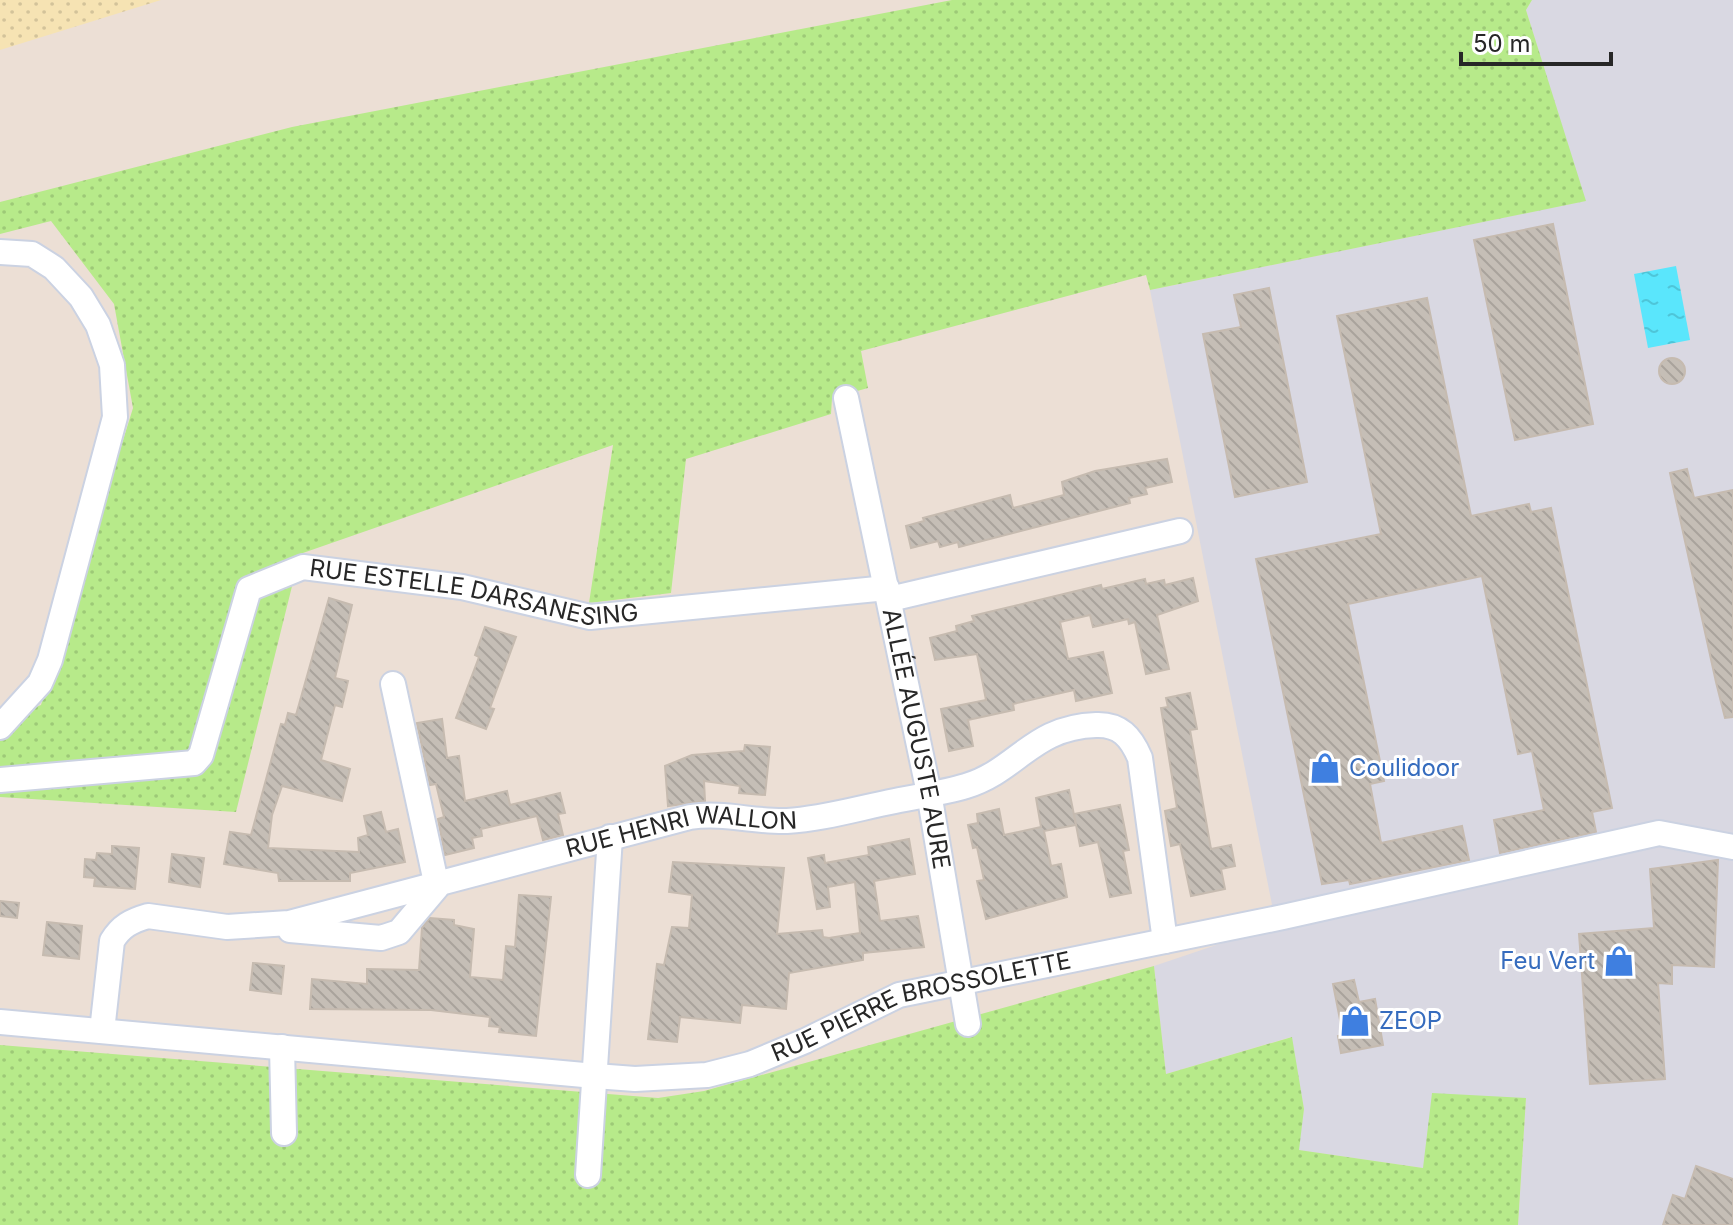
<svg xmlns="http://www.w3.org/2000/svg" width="1733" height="1225" font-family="Inter,sans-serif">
<defs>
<pattern id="grass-dots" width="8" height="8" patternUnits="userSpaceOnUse" patternTransform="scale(2)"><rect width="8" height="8" fill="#b7ea8a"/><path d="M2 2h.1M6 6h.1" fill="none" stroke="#9dc977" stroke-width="1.8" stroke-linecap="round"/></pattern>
<pattern id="sand-dots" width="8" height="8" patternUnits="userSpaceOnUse" patternTransform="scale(2)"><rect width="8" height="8" fill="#f6e3b3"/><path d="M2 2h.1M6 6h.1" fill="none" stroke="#d3c39a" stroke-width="1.8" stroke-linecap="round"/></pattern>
<pattern id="water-ripples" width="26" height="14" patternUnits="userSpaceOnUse" patternTransform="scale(2)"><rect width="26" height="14" fill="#5ae6fc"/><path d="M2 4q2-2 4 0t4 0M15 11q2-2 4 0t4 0" fill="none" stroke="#4ec5d8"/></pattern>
<pattern id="building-back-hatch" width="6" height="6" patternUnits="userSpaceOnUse" patternTransform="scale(2)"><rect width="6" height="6" fill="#c5beb6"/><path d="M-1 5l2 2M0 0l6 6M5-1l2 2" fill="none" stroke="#a9a39c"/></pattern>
</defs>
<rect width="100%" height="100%" fill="#ecdfd5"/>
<!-- industrial -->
<path fill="#d9d8e2" d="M1532,0H1733V1225H1518L1526,1099L1423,1168L1298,1150L1304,1109L1291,1037L1166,1074L1154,966L1276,925L1150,290L1585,201L1526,10Z"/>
<!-- grass -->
<g fill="url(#grass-dots)">
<path d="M952,0H1532L1526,10L1586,201L1150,290L1146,275L861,351L868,388L832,398L831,414L686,459L671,593L589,603L613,445L300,554L236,812L0,797V720L41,705L133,408L114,304L51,221L0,234V202L292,127Z"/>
<path d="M1154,966L1166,1074L1292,1037L1304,1109L1299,1150L1423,1168L1432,1093L1526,1098L1518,1225H0V1045L658,1098L704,1091Z"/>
</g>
<!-- sand -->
<path fill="url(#sand-dots)" d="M0,0H161L0,50Z"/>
<!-- water -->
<path fill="url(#water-ripples)" d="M1676,266L1690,340L1648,348L1634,274Z"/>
<!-- building -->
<g fill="url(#building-back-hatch)" stroke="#c6bbb0" stroke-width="2">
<path d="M1553,224L1593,424L1515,440L1474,240Z"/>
<path d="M1269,288L1307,482L1235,497L1203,334L1241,327L1234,295Z"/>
<path d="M1427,298L1471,516L1529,504L1531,512L1551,508L1612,808L1592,812L1596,832L1500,853L1494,820L1544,810L1532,751L1518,754L1482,576L1348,604L1384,781L1370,784L1381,843L1462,826L1469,860L1350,884L1349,880L1322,884L1256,559L1381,534L1337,316Z"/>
<circle cx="1672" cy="371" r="13"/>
<path d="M1167,459L1172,482L1145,488L1147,494L1129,498L1130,503L959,547L958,542L940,547L938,541L911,548L906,526L924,521L923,518L1010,495L1013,508L1064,495L1062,482L1095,471Z"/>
<path d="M1687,469L1694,498L1733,490V717L1725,718L1716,682L1670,473Z"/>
<path d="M1193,578L1198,601L1157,615L1169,669L1146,674L1135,622L1129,624L1128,619L1093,627L1090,615L1060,622L1068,659L1103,652L1112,693L1076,701L1074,690L1013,704L1014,710L968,720L973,746L949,751L941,709L986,700L977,654L935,660L930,638L957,631L956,626L974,621L972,616L1101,585L1102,589L1145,579L1146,584L1164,580L1165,585Z"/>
<path d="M329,598L352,605L335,678L348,681L342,707L335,705L321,760L350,769L342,801L282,786L272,815L268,848L359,852L358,838L368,835L364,816L381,812L386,832L398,829L405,862L350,873V881H279L278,873L224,864L230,832L251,835L281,724L285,725L288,713L296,715Z"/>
<path d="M485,627L516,637L490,708L494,709L486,729L456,718L479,657L475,655Z"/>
<path d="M1190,693L1197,729L1190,730L1211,849L1231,845L1235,866L1221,869L1225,889L1191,896L1180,844L1171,846L1165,811L1177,808L1161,708L1168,707L1166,698Z"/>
<path d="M442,719L447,758L459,756L465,801L507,791L510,805L560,793L565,813L558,814L563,835L543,840L537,816L481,829L482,836L472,838L474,848L445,855L438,819L444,817L436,784L430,785L417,723Z"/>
<path d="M745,745L770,747L765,795L739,793L740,786L704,781L705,801L668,806L665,766L692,755L744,751Z"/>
<path d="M1069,790L1076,825L1044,831L1051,866L1061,864L1067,897L986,919L977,881L984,880L977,847L973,848L968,825L978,823L977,814L999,809L1004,835L1041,827L1036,798Z"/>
<path d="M1120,805L1129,850L1123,851L1131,893L1110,897L1098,842L1080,846L1074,814Z"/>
<path d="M909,839L915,874L874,881L880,921L918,916L924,947L863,953V960L789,973L786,1009L742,1005L740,1023L680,1017L677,1042L648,1039L657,964L664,965L672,927L689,928L692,895L669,892L673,862L784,868L777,934L822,930L823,937L829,938L860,933L855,882L828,887L830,907L817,909L808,858L824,855L825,863L869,855L868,847Z"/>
<path d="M112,846L139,848L135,889L94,886L95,878L84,877L85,859L96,860L97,853L112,854Z"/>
<path d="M172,854L204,858L200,887L169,882Z"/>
<path d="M1718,860L1714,967L1672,965V984L1658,983L1665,1079L1590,1084L1579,934L1654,928L1650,869Z"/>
<path d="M519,895L551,897L536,1036L499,1032L500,1027L489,1026L490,1017L431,1010L310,1009L312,979L367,984V969L419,970L422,928L430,918L454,920V925L474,929L470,977L503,980L506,946L515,947Z"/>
<path d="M0,901L19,903L17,918L0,916Z"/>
<path d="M47,922L82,926L79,959L43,955Z"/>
<path d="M253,963L284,966L281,994L250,990Z"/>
<path d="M1354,980L1359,1002L1375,999L1383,1045L1341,1053L1338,1036L1343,1035L1333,984Z"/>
<path d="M1696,1166L1733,1179V1225H1663L1673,1195L1685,1199Z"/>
</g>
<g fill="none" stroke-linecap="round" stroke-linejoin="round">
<defs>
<g id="minor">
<path d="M0,252L32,254L54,268L81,297L98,325L112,365L115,417L50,660L40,683L0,727"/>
<path id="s1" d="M846,398L929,793L968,1024"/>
<path d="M890,599L1180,531"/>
<path id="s2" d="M0,780L194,763L201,755L249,589L303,567L462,587L590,617L887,588"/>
<path d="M290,930L381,938L399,932L437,887L393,684"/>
<path id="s3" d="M0,1022L595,1076L635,1079L707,1075L750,1064L805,1041L899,995L1283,917L1659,833L1733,847"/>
<path id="s4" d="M102,1031L112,941C121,926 131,921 148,916L227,927L289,923L690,817C723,812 754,822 787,821C823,819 859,808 895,801C918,796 943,793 966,786C1018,770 1032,727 1096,725C1120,724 1131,737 1140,758L1165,941"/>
<path d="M282,1047L284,1133"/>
<path d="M588,1175L610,837"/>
</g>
</defs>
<!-- minor casing -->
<use href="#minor" stroke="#cbd2e2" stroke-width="28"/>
<!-- minor -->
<use href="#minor" stroke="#fff" stroke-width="24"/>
</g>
<!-- icons -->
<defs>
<symbol id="shop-bare" viewBox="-9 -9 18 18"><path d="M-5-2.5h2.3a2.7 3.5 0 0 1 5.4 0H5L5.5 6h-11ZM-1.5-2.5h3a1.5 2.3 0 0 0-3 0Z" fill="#3f7fe0" stroke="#fff" stroke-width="2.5" paint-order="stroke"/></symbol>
</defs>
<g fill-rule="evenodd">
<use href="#shop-bare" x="1303" y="746" width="44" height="44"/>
<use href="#shop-bare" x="1597" y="939" width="44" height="44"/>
<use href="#shop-bare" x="1333" y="999" width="44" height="44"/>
</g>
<g text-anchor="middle" stroke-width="6" stroke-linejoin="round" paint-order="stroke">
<!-- street labels -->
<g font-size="24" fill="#272727" stroke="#fff">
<text dy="8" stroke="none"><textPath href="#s2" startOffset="610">RUE ESTELLE DARSANESING</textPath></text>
<text dy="8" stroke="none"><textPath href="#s1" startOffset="348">ALLÉE AUGUSTE AURE</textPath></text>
<text dy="8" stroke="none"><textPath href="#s4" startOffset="682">RUE HENRI WALLON</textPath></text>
<text dy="8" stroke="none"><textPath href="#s3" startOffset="936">RUE PIERRE BROSSOLETTE</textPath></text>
</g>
<!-- shop labels -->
<g font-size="24" fill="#366cbe" stroke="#fff" text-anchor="start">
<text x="1349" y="776">Coulidoor</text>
<text x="1595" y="969" text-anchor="end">Feu Vert</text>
<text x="1379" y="1029">ZEOP</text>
</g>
</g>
<!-- scale -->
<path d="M1461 52v12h150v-12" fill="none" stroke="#272727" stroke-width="4"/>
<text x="1473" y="52" font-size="24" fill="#272727" stroke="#ffffff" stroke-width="6" paint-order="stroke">50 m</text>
</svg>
